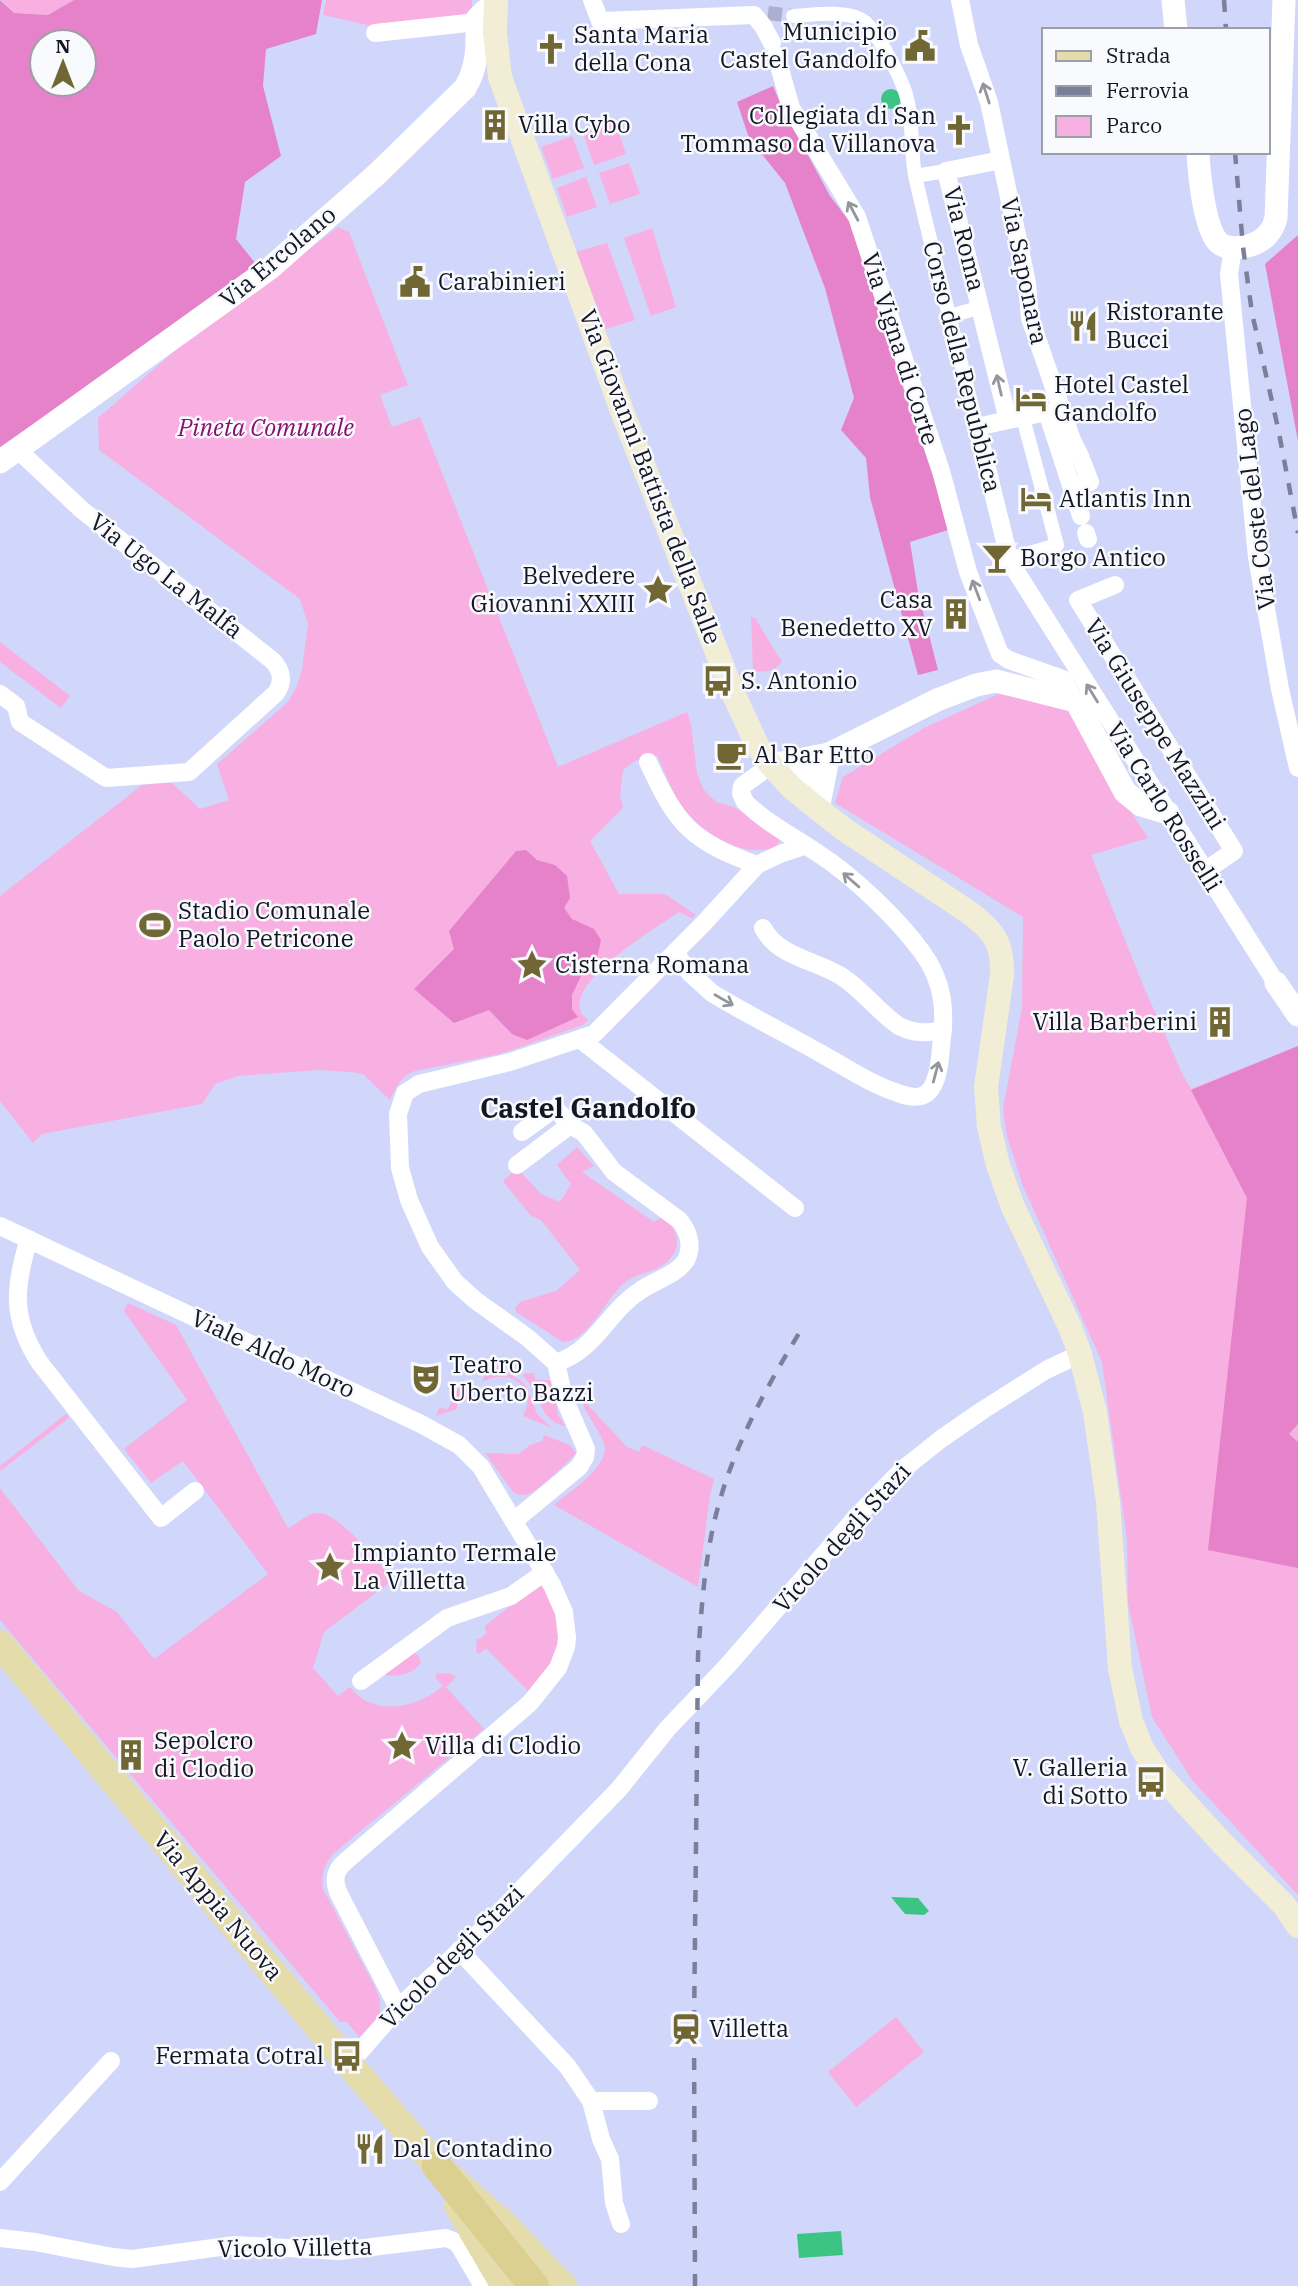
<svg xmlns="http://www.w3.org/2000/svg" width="1298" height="2286" font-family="'IBM Plex Serif',serif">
<rect width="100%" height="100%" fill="#d1d6fb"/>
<!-- green -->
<g fill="#f7b0e1">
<path d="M2,0H74L48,15L14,13Z"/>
<path d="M326,0H472V19L376,27L323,15Z"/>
<path d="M615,122L626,154L594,165L583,133Z"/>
<path d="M572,136L584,168L553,179L541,147Z"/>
<path d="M629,163L640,194L610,204L599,173Z"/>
<path d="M586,177L597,207L567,217L557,188Z"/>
<path d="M338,227L349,232L408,385L380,395L392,427L420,417L558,767L687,712L691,724L697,774L704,790L716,802L734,807L778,835L780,841L775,848C755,852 740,850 722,840C682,819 674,794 657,755L635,761L623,770L620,795L623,808L590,841L619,894H665L696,915L692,918L679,912C658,927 567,980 581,1012C582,1015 585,1017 588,1020L583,1025L500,1054L415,1071C401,1076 396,1086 390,1100L363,1074L351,1072L319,1070L238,1076L215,1084L202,1104L42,1134L33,1143L0,1101V896L142,785L171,782L200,809L229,800L217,764L288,702L297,686L302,669L308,624L300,599L99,450L98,418L178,348Z"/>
<path d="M652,228L676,307L651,316L624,238Z"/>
<path d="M607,243L635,320L606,329L575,252Z"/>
<path d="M751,617L755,618L782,662C774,671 765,673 753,671Z"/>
<path d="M0,642L70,696L61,708L0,662Z"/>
<path d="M1005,691L1073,708L1122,798L1148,838L1091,855L1143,985L1181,1071L1191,1089L1298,1046V1895L1192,1780L1152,1717L1128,1603L1127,1540L1102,1362L1023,1186L1007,1136L1003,1109L1022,1008L1023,917L835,803L843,777L924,728Z"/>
<path d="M577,1147L594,1166L582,1172L654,1222L665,1216C674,1227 682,1241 673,1255C662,1273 637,1271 623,1284C605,1300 588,1342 563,1342L516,1312L515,1309L520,1302L556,1291L580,1270L541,1220L531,1216L503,1181L517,1168L541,1194L560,1202L571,1184L557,1165Z"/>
<path d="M128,1303L176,1325L288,1528C297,1524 306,1514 317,1513C337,1510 380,1564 393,1580L324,1632L313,1668L338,1696L350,1687C373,1718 418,1708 443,1686L436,1678V1674L449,1673L456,1677L446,1687L484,1729L333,1854C324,1866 321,1874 323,1889L375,1987L380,2000V2016L359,2037L347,2022H340L0,1620V1488L79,1591L117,1612L154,1659L268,1574L183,1461L151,1483L124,1449L187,1400L124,1311Z"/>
<path d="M489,1366H496L520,1380L527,1387L537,1414L552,1428L523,1416C539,1386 508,1367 482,1382Z"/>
<path d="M534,1373L535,1380H553L558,1415L565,1426C542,1421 541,1403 535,1386L532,1387L522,1374Z"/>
<path d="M468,1386L472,1387L465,1402L457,1401V1409L436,1416L439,1408L448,1409L459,1387L465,1389Z"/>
<path d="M586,1403L627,1447L639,1452L642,1445L714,1479L710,1495L698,1587L554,1505C569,1492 611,1466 604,1444C600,1431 589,1418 583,1405Z"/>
<path d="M66,1414L69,1418L0,1471V1466Z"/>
<path d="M544,1435L570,1445L576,1453C568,1462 539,1490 529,1494C523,1496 518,1495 513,1492L485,1453L519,1454L530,1445L542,1441Z"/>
<path d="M541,1582C568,1624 564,1657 528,1691L486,1648L479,1654L476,1651L477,1639L481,1638L486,1634L485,1626Z"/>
<path d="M414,1653L418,1655L421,1662C413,1675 396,1678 381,1674L410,1654Z"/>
<path d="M896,2017L924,2052L856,2107L828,2072Z"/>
</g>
<!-- forest -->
<g fill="#e582c9" fill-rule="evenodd">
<path d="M0,0L14,13L48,15L74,0H322L316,34L266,49L263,86L281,156L245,182L236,239L256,264L121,364L0,447ZM42,42H84V84H42Z"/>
<path d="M773,86L781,105L830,196L853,226L883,319L898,373L951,529L910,542L918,592L938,670L918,675L870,497L866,458L841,430L854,398L825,288L785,183L749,138L737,102Z"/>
<path d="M1298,235V441L1265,264Z"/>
<path d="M526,850L537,860L555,865L567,876L570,898L564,908L572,919L594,929L601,940L597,958L581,976L572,995V1009L578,1017L527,1040L512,1034L489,1010L454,1023L414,989L454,949L449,931L516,851Z"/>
<path d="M1298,1046V1424L1289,1434L1298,1442V1568L1208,1550L1247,1198L1191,1090Z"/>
</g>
<!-- water -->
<g fill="#3cc484">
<circle cx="891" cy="99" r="10"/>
<path d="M891,1897L918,1898L929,1911L924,1915L905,1914Z"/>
<path d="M841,2231L843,2255L799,2258L797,2234Z"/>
</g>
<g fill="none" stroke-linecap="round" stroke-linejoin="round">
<!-- pedestrian-tunnel -->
<path stroke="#abb0d0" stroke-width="14" stroke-dasharray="14 7" stroke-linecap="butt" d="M768,13L793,16"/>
<!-- pedestrian -->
<g stroke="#fff" stroke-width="14">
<path d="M793,16C812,15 850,9 865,22C877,33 897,70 903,86C915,115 909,150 916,180C935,263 957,345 977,427"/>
<path d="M915,176L946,171"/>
<path d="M950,316L981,307"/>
<path d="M1009,559L1057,545L1023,418"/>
</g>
<!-- minor -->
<g stroke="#fff" stroke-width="18">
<path d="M592,0L600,21L754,15L763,26L772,43"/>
<path d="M960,0L969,45L989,102L1027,283L1030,318L1072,440L1080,456L1090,482L1072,487"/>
<path d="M375,33L477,22"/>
<path d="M776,55L791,108L857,217L941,471L968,572L1000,654L1009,660L1063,679L1076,701"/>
<path d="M1001,160L946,171L1008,420L977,427L1010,562L1276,983"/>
<path d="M1233,248L1229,274L1257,557L1280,689L1298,768"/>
<path d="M1008,420L1047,412L1081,516"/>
<path d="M1086,533L1088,539"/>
<path d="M1115,585L1078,600L1234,851L1205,871"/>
<path d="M0,694L16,706L20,722L106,778L189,772L276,693C284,682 282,671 273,661L82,510L18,450"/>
<path d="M648,762C677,825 691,841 757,865"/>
<path d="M763,928C778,957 815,960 841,976C863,990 878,1012 899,1026C914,1034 928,1033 943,1030"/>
<path d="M675,953L690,973L712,993C746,1014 783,1032 818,1052C844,1066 870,1084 898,1093C906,1096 916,1099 924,1095C938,1088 940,1061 941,1047C946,1011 944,982 922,952C898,919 853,876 819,854C794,837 766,823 745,802L741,793L742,786L771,765"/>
<path d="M581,1040L795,1208"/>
<path d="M522,1132L555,1108L570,1125L584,1133L614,1172L679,1220C689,1231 693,1247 686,1260C678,1274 654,1281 641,1290C607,1312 597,1349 556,1363"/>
<path d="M517,1165L570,1125"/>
<path d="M0,1226L421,1424L459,1445L481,1467L552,1585L564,1612L567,1637L566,1647L558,1668L530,1703L346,1861C335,1870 333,1879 338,1892L398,2008"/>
<path d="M29,1239C14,1287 11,1319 40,1363L161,1518L195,1491"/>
<path d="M514,1521L579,1467L585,1457L586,1449L564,1398L556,1363L528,1338L475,1300L455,1282L430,1247L409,1200L400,1168L398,1114L405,1093L419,1084L510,1062L594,1034L704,923L757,865L780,854L804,846"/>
<path d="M361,1681L447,1618L511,1596L545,1572"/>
<path d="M459,1950L568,2067L591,2101L601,2139L610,2159L614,2203L621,2224"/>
<path d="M349,2064L398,2008L484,1928L619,1789L668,1728L728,1665L857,1516L902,1470L941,1439L983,1410L1046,1370L1080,1354"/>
<path d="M591,2101H649"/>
<path d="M0,2182L111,2061"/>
<path d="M0,2238L35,2242L113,2257L132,2259L235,2245L339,2251L446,2238L456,2242L460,2247L483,2286"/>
</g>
<!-- tertiary -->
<g stroke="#fff" stroke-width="23">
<path d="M1173,0L1176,30"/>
<path d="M1198,152C1199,173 1204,229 1219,243C1228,250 1241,248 1251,245C1264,241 1273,231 1276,218L1284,0"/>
<path d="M0,462L269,269L376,175L465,88C479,65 477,44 477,19L485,11L495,7"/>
<path d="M771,765L829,754"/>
<path d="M792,788L829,754L937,700L976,685L996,681L1076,701L1125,792L1141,805L1168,813"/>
<path d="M818,809L829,754"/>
<path d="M1276,983L1298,1015"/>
</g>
<!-- secondary -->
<path stroke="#f2edd5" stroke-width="24" d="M496,0L495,33L500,77L622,411L733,693L758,747L771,765L792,788L818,809L845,830L970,913C995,932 1003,944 1002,975L986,1087L989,1127L998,1165L1013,1207L1070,1327L1080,1354L1095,1412L1108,1502L1120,1668L1131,1721L1142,1748L1158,1773L1222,1843L1284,1905L1298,1926"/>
<!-- primary -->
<g stroke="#e5dcac" stroke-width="28">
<path d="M0,1644L349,2064L437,2166L501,2222L563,2286"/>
<path d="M458,2206L505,2286"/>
</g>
<!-- trunk -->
<path stroke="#dcd090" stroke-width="30" d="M437,2166L534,2286"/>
<!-- rail -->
<g stroke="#7c7f99" stroke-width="4.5" stroke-dasharray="12 12" stroke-linecap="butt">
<path d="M1224,0L1226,30"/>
<path d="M1235,152L1243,247L1252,313L1278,428L1298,533"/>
<path d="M695,2286L694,2029L698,1655C702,1604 705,1550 720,1500C738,1437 770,1381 804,1325"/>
</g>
</g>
<!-- one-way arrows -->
<defs><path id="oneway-shaft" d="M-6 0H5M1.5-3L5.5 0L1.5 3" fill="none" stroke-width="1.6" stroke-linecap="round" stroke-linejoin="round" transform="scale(1.75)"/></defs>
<g stroke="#95969c">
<use href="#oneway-shaft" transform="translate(986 93) rotate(-108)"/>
<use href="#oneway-shaft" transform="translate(853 211) rotate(-118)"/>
<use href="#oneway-shaft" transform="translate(999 385) rotate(-103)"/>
<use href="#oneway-shaft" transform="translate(976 590) rotate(-111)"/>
<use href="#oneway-shaft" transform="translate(1092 693) rotate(-122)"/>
<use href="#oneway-shaft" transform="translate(851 880) rotate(-139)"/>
<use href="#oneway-shaft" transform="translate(724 1000) rotate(30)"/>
<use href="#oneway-shaft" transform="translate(936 1072) rotate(-75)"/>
</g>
<!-- icons -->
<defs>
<symbol id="civic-bare" viewBox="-9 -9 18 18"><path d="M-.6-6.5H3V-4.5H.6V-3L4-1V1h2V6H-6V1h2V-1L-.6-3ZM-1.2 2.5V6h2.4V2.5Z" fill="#716734" stroke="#f9fafd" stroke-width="2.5" paint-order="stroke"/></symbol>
<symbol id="church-bare" viewBox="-9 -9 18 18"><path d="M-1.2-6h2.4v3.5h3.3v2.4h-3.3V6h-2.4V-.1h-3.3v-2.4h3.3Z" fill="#716734" stroke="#f9fafd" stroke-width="2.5" paint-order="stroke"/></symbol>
<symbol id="building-bare" viewBox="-9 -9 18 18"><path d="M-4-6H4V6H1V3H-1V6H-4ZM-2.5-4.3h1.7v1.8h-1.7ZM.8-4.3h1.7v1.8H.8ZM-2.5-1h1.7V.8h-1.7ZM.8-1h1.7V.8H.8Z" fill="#716734" stroke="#f9fafd" stroke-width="2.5" paint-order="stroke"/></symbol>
<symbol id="restaurant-bare" viewBox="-9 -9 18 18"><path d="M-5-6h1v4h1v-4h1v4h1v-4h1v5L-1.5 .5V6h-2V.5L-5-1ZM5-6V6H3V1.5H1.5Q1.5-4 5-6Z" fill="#716734" stroke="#f9fafd" stroke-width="2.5" paint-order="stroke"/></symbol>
<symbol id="hotel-bare" viewBox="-9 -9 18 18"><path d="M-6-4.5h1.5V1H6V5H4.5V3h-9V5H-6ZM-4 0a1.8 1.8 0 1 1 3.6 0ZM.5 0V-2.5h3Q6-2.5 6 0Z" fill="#716734" stroke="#f9fafd" stroke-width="2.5" paint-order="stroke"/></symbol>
<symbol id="bar-bare" viewBox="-9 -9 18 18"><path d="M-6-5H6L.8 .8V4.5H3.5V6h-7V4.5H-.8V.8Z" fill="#716734" stroke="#f9fafd" stroke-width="2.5" paint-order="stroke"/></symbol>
<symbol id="sight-bare" viewBox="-9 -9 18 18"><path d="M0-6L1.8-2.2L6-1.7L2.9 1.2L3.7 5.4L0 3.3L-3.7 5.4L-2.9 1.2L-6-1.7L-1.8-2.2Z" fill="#716734" stroke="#f9fafd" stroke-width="2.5" paint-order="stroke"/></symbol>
<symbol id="bus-bare" viewBox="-9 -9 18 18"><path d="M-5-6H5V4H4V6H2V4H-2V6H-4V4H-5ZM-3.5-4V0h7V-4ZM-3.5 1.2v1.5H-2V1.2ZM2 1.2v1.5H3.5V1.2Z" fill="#716734" stroke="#f9fafd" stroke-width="2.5" paint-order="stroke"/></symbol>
<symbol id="cafe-bare" viewBox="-9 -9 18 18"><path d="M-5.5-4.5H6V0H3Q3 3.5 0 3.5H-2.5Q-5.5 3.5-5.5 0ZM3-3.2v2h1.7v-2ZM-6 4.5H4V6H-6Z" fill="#716734" stroke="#f9fafd" stroke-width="2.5" paint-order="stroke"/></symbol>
<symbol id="stadium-bare" viewBox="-9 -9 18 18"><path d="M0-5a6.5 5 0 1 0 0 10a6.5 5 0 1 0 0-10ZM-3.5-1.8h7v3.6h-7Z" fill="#716734" stroke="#f9fafd" stroke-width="2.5" paint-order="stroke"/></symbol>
<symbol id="theatre-bare" viewBox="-9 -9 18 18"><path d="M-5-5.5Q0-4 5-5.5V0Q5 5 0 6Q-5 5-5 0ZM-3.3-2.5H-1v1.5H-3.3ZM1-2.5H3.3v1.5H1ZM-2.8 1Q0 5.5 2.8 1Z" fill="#716734" stroke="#f9fafd" stroke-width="2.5" paint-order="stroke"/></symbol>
<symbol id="station-bare" viewBox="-9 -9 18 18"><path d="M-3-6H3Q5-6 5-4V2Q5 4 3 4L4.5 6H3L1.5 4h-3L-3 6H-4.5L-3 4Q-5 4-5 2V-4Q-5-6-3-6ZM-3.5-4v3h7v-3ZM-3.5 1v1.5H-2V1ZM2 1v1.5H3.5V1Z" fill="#716734" stroke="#f9fafd" stroke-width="2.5" paint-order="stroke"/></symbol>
</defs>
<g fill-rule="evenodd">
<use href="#civic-bare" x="898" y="24" width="44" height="44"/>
<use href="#church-bare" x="529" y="27" width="44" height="44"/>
<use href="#building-bare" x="473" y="103" width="44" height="44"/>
<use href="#church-bare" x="937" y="108" width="44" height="44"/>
<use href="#civic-bare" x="393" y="260" width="44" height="44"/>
<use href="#restaurant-bare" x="1061" y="304" width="44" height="44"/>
<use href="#hotel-bare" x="1009" y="377" width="44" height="44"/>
<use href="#hotel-bare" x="1014" y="477" width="44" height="44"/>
<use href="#bar-bare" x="975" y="536" width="44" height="44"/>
<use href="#sight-bare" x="636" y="568" width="44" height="44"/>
<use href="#building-bare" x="934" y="592" width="44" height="44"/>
<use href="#bus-bare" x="696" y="659" width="44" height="44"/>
<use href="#cafe-bare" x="709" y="733" width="44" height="44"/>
<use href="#stadium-bare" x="133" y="903" width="44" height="44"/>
<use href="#sight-bare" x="510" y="943" width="44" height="44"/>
<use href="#building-bare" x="1198" y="1000" width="44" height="44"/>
<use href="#theatre-bare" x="404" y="1357" width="44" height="44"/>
<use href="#sight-bare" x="308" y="1545" width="44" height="44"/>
<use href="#sight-bare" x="380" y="1724" width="44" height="44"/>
<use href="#building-bare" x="109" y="1733" width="44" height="44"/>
<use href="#bus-bare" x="1129" y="1760" width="44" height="44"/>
<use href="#station-bare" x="664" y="2007" width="44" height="44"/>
<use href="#bus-bare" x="325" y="2034" width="44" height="44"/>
<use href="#restaurant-bare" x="348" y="2127" width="44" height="44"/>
</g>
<g text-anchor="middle" stroke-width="5" stroke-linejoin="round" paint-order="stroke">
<!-- poi labels -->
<g font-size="24" fill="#141623" stroke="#f9fafd" text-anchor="start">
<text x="897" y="40" text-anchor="end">Municipio<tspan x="897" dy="28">Castel Gandolfo</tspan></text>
<text x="574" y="43">Santa Maria<tspan x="574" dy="28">della Cona</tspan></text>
<text x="936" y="124" text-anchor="end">Collegiata di San<tspan x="936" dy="28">Tommaso da Villanova</tspan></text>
<text x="518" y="133">Villa Cybo</text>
<text x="438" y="290">Carabinieri</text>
<text x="1106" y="320">Ristorante<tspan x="1106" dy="28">Bucci</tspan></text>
<text x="1054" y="393">Hotel Castel<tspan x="1054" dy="28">Gandolfo</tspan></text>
<text x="1059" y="507">Atlantis Inn</text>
<text x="1020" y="566">Borgo Antico</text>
<text x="635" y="584" text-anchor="end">Belvedere<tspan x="635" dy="28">Giovanni XXIII</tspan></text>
<text x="933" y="608" text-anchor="end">Casa<tspan x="933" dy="28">Benedetto XV</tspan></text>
<text x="741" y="689">S. Antonio</text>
<text x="754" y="763">Al Bar Etto</text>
<text x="178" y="919">Stadio Comunale<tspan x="178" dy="28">Paolo Petricone</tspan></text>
<text x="555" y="973">Cisterna Romana</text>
<text x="1197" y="1030" text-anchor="end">Villa Barberini</text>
<text x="449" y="1373">Teatro<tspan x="449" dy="28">Uberto Bazzi</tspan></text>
<text x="353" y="1561">Impianto Termale<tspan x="353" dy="28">La Villetta</tspan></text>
<text x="154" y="1749">Sepolcro<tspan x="154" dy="28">di Clodio</tspan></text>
<text x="425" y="1754">Villa di Clodio</text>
<text x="1128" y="1776" text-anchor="end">V. Galleria<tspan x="1128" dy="28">di Sotto</tspan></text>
<text x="709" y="2037">Villetta</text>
<text x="324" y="2064" text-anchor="end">Fermata Cotral</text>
<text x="393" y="2157">Dal Contadino</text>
</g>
<!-- street labels -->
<g font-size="24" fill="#141623" stroke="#f9fafd">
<text transform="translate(964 239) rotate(76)" y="8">Via Roma</text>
<text transform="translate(278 257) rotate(-40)" y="8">Via Ercolano</text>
<text transform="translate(1024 271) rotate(78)" y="8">Via Saponara</text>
<text transform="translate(900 349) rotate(72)" y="8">Via Vigna di Corte</text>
<text transform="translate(962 367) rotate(76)" y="8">Corso della Repubblica</text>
<text transform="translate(650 477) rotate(69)" y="8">Via Giovanni Battista della Salle</text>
<text transform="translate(1255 509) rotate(-97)" y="8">Via Coste del Lago</text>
<text transform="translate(166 576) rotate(38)" y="8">Via Ugo La Malfa</text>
<text transform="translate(1155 724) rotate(58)" y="8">Via Giuseppe Mazzini</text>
<text transform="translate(1164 807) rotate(58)" y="8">Via Carlo Rosselli</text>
<text transform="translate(273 1354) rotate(25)" y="8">Viale Aldo Moro</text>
<text transform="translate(842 1538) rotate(-48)" y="8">Vicolo degli Stazi</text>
<text transform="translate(218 1906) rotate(50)" y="8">Via Appia Nuova</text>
<text transform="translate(452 1957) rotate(-45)" y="8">Vicolo degli Stazi</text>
<text transform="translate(295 2248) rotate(-1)" y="8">Vicolo Villetta</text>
</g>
<!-- park labels -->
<g font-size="24" font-style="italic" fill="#880f70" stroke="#f9fafd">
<text x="266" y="436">Pineta Comunale</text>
</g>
<!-- quarter labels -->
<g font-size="28" font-weight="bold" fill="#141623" stroke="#f9fafd">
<text x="588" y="1118">Castel Gandolfo</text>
</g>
</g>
<!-- legend -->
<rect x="1042" y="28" width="228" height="126" fill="#f9fafd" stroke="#9d9fa6" stroke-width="2"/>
<rect x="1056" y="51" width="35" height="10" fill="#e5dcac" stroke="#9d9fa6" stroke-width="2"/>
<text x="1106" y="63" font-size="21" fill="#141623">Strada</text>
<rect x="1056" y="86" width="35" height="10" fill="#7c7f99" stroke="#9d9fa6" stroke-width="2"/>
<text x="1106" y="98" font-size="21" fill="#141623">Ferrovia</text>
<rect x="1056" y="116" width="35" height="21" fill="#f7b0e1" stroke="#9d9fa6" stroke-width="2"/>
<text x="1106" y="133" font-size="21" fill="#141623">Parco</text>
<!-- north arrow -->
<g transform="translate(63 63)"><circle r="33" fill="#f9fafd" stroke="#9d9fa6" stroke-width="2"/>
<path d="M0-5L12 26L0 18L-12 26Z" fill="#716734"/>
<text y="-10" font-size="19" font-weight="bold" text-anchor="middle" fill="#141623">N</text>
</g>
</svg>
